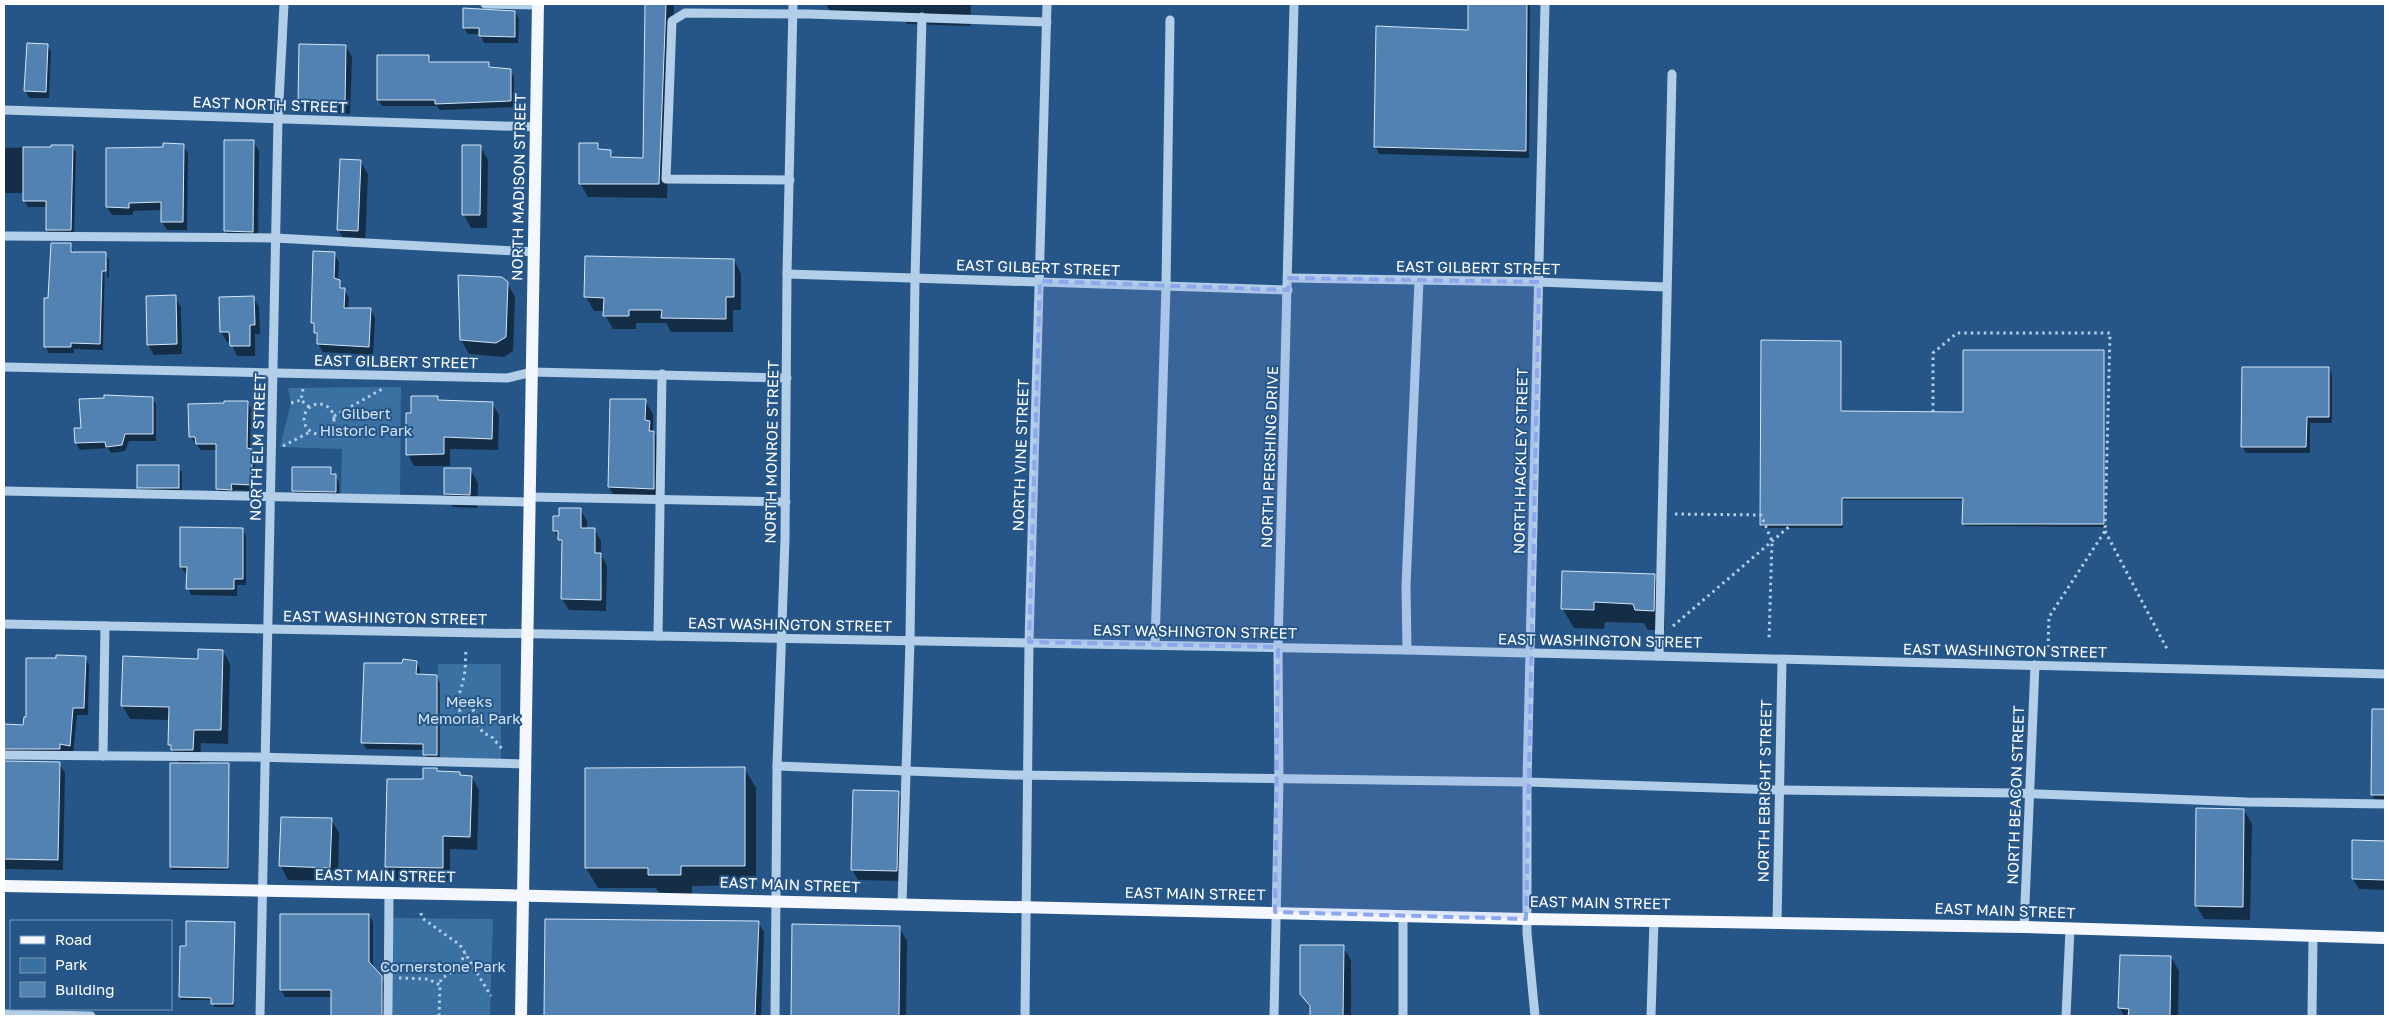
<svg xmlns="http://www.w3.org/2000/svg" width="2389" height="1020" font-family="'Golos Text',sans-serif">
<rect width="100%" height="100%" fill="#265687"/>
<!-- green -->
<g fill="#3b70a3">
<path d="M388,387H401L400,496L341,495L342,449L280,447L291,403L288,388Z"/>
<path d="M438,664H501V760L433,759V745H437Z"/>
<path d="M393,918L493,919L490,1016H393Z"/>
</g>
<!-- shadow -->
<g fill="#0007">
<path d="M646,4H674L667,198L588,197L580,183L597,144L601,151H610L615,159H644Z"/>
<path d="M826,4H971L970,26L907,24L903,17L833,16Z"/>
<path d="M1469,4H1530L1529,158L1379,154L1376,147L1469,31Z"/>
<path d="M515,12L519,19L518,43H484L480,34H468L464,28Z"/>
<path d="M47,45L51,52L49,98H29L26,91Z"/>
<path d="M346,46L352,57L350,114L305,112L299,102Z"/>
<path d="M428,56L432,63H488L492,69L510,70L514,77V107L440,110L437,106H382L378,100Z"/>
<path d="M253,141L259,151L258,241H232L226,231Z"/>
<path d="M183,145L188,153L187,230H167L162,222V210L133,211V215H112L107,207L108,149L164,148Z"/>
<path d="M72,146L76,152L74,236H51L47,230L48,207H28L24,201V193H4V148Z"/>
<path d="M480,146L488,160L487,228H471L464,215Z"/>
<path d="M360,161L368,174L365,245L346,243L338,229Z"/>
<path d="M70,244L74,253L105,254L109,260V277H107V259H105L103,350L74,349V353H49L45,346L49,300Z"/>
<path d="M315,252L334,253L339,262L338,281L349,298L348,309H370L375,318L373,355L323,352L318,344L313,323Z"/>
<path d="M586,258L734,260L741,274V310H733V332H671L666,323H636V329H613L605,315V311H594L586,297Z"/>
<path d="M507,283L515,297L513,351L504,357L469,354L461,340Z"/>
<path d="M175,297L181,307L182,354L154,355L148,345Z"/>
<path d="M253,297L259,307L260,334H255V356H237L231,342H227L221,332Z"/>
<path d="M1840,342L1842,412L1964,413L2103,352L2105,527L1965,526L1964,500H1843V528H1763L1762,525Z"/>
<path d="M2329,368L2332,375V423H2310V453H2246L2242,446Z"/>
<path d="M437,397L440,401L492,403L499,415L498,450L450,449V466H414L408,454L412,415Z"/>
<path d="M152,398L156,404V441H129L125,451L111,453L108,448L80,450L76,443V429H82Z"/>
<path d="M645,401L653,414V429L661,446V502L617,501L609,487Z"/>
<path d="M247,402L251,409L250,450L255,457V491L234,490L235,496L221,495L218,489V450H201L190,436L225,404Z"/>
<path d="M4,465L6,491H4Z"/>
<path d="M178,466L182,473V495L142,494L139,487Z"/>
<path d="M330,468L339,482V498L297,497L293,490Z"/>
<path d="M470,469L478,483L477,508L453,507L445,494Z"/>
<path d="M580,509L587,521V529H594L601,541V554L607,566L606,611L569,610L562,599L563,546L554,531L560,518Z"/>
<path d="M242,529L246,536V585H237V596L191,595L188,588V573H185L181,567Z"/>
<path d="M1654,575L1665,595V630H1648L1644,623L1605,622L1604,629L1574,628L1562,608Z"/>
<path d="M223,651L230,664L228,744L201,743L200,764H228L229,767V870H172L171,867L180,764L169,744L170,720L130,719L122,705L199,660Z"/>
<path d="M85,657L89,665L88,715H77L73,754L9,756L4,749L25,726L57,659Z"/>
<path d="M416,662L420,669V676H437L440,683V762L428,761L424,750L366,749L363,742L403,664Z"/>
<path d="M2373,732H2385V809H2380L2372,795Z"/>
<path d="M4,762L59,763L65,773L63,870L4,869Z"/>
<path d="M744,768L756,788V885L692,886V895H660L656,888H598L586,868Z"/>
<path d="M437,769L439,773H459L461,777H472L479,790L477,850L450,849V881L394,880L387,867L424,780Z"/>
<path d="M898,792L904,802L902,881L858,880L852,869Z"/>
<path d="M2244,810L2252,824L2250,920L2204,919L2196,905Z"/>
<path d="M282,818L331,819L339,833L338,881L288,880L281,866Z"/>
<path d="M2354,841L2385,842V890L2359,889L2353,879Z"/>
<path d="M369,915L373,922V968L386,985V1016H333V997H285L281,990Z"/>
<path d="M546,920L758,922L764,932L761,1016H545Z"/>
<path d="M234,924V1007H214L213,1000H181L180,997L187,947Z"/>
<path d="M793,925L899,927L907,941L906,1016H792Z"/>
<path d="M1343,947L1351,960V1016H1312L1311,1010L1301,994Z"/>
<path d="M2171,957L2179,971L2178,1016H2124L2120,1008Z"/>
</g>
<!-- building -->
<g fill="#5282b1" stroke="#d5e6f7">
<path d="M645,4H666L659,184H579V143H598V149L611,150V157L643,158Z"/>
<path d="M1468,4H1527L1526,151L1374,147L1376,26L1468,30Z"/>
<path d="M463,8L515,11V37L479,36V28H463Z"/>
<path d="M27,43L48,44L46,92L24,91Z"/>
<path d="M299,44L346,45L345,104L298,103Z"/>
<path d="M377,55H429V62H489V67L511,69V101L435,104V100H377Z"/>
<path d="M224,140H254L253,232L224,231Z"/>
<path d="M163,143L184,144L183,222H161V202L129,203V208L106,207V148L163,147Z"/>
<path d="M51,145H73L71,230H46V201H23V147H51Z"/>
<path d="M462,145H481L480,215H462Z"/>
<path d="M340,159L361,160L358,231L337,230Z"/>
<path d="M51,243H71V252H106V271H102L100,344L71,343V347H44V298H48Z"/>
<path d="M313,251L335,252L334,278L340,280V288H345L344,308H371L369,347L317,344V333H314V323H311Z"/>
<path d="M585,256L734,259V297H726V319L661,318L662,310H629V316H603L604,298L584,297Z"/>
<path d="M458,275L502,277L508,282L506,337L496,343L460,340Z"/>
<path d="M176,295L177,344L147,345L146,296Z"/>
<path d="M254,296L255,325H250V346H230L229,332H220L219,297Z"/>
<path d="M1761,340L1841,341V411L1963,412V350H2104V524H1962L1963,498H1842V525H1760Z"/>
<path d="M2242,367H2329V417H2307L2306,447H2241Z"/>
<path d="M104,395L153,397V434H125L122,445L106,447L105,442L75,443L74,428H81L79,399L104,398Z"/>
<path d="M411,396H438V400L493,402L492,439L444,437V454L406,455V413H411Z"/>
<path d="M610,399H646L645,420L650,421L649,431H654V489L608,487Z"/>
<path d="M224,401H248L247,448L252,449V485L231,484L232,490L216,489V444H196L195,437H189L188,404L224,403Z"/>
<rect x="137" y="465" width="42" height="23"/>
<path d="M292,467H331V474H336V492L292,491Z"/>
<path d="M444,468H471L470,495L444,494Z"/>
<path d="M559,508H581V528H595V553H601V600L561,599L562,540H558V531H553V516H559Z"/>
<path d="M180,527L243,528V579H234V589H186L187,567H180Z"/>
<path d="M1562,571L1655,574L1654,611L1635,610L1633,604L1594,602V610L1561,609Z"/>
<path d="M198,649L223,650L221,730H194L193,750H171V745H168L169,707L121,706L123,656L198,659Z"/>
<path d="M56,655L86,656L84,708H73L70,746L60,744V749H4V724L23,725L24,717H26V658H56Z"/>
<path d="M403,659L417,661L416,674L437,675V755H423V744L361,743L364,663H402Z"/>
<path d="M2372,709H2385V795H2371Z"/>
<path d="M4,761L60,762L58,860L4,859Z"/>
<path d="M170,763H229L228,868L170,867Z"/>
<path d="M745,767V866H681V875H648V868H585V768Z"/>
<path d="M423,768H437V771L460,772V775L472,776L470,837L443,836V868L385,867L387,779H423Z"/>
<path d="M853,790L899,791L897,871L851,870Z"/>
<path d="M2196,808L2244,809L2243,907L2195,906Z"/>
<path d="M281,817L332,818L330,868L279,866Z"/>
<path d="M2352,840L2385,841V880L2352,879Z"/>
<path d="M280,914H369V962L382,976V1016H331V990H280Z"/>
<path d="M545,919L759,921L755,1016H544Z"/>
<path d="M186,921L235,922L233,1004H211V998L179,997L180,946H186Z"/>
<path d="M792,924L900,926L899,1016H791Z"/>
<path d="M1300,945H1344L1343,1016H1310V1006L1300,994Z"/>
<path d="M2120,955L2171,956L2170,1016H2128L2129,1009L2118,1008Z"/>
</g>
<g fill="none" stroke-linecap="round" stroke-linejoin="round">
<!-- path -->
<g stroke="#b2cee8" stroke-width="3" stroke-dasharray="2.5 4" stroke-linecap="butt">
<path d="M303,389L301,400L309,407"/>
<path d="M291,403L301,400"/>
<circle cx="319" cy="419" r="15"/>
<path d="M1933,412V353L1957,333H2110L2105,531L2049,617L2048,647"/>
<path d="M334,416L384,388"/>
<path d="M283,446L310,432"/>
<path d="M1675,514L1761,515L1772,541L1769,640"/>
<path d="M2105,531L2167,649"/>
<path d="M1673,626L1791,525"/>
<path d="M466,652C465,660 466,668 464,676C461,695 453,699 463,718L476,721L483,733L491,736L504,751"/>
<path d="M458,708L465,704L472,705L476,721"/>
<path d="M421,913L422,918L460,945L491,996"/>
<path d="M399,978L428,979L440,985L441,979L459,967L465,953"/>
<path d="M439,1016L440,985"/>
</g>
<!-- minor -->
<g stroke="#b2cee8" stroke-width="9">
<path d="M485,4L538,5"/>
<path d="M4,110L536,127"/>
<path d="M790,180L666,179L672,21L685,13L808,14L1047,22"/>
<path d="M4,236L275,238L535,252"/>
<path d="M787,274L1288,290"/>
<path d="M1289,278L1539,282L1666,287"/>
<path d="M4,367L507,378L532,372L787,378"/>
<path d="M4,491L529,502"/>
<path d="M529,497L786,502"/>
<path d="M4,624L1407,650L2385,674"/>
<path d="M658,636L662,374"/>
<path d="M1155,644L1166,286L1170,20"/>
<path d="M1407,650L1406,586L1419,280"/>
<path d="M1659,656L1672,74"/>
<path d="M4,755L251,757L526,764"/>
<path d="M103,756L105,626"/>
<path d="M777,766L1013,775L1527,782L1779,790L2015,793L2247,802L2385,804"/>
<path d="M902,905L910,640L915,278L922,17"/>
<path d="M1777,923L1782,660"/>
<path d="M2024,927L2035,665"/>
<path d="M4,1014L91,1016"/>
<path d="M260,1016L278,119L284,4"/>
<path d="M388,1016L389,893"/>
<path d="M775,1016L777,766L785,539L787,274L793,4"/>
<path d="M1025,1016L1029,642L1047,4"/>
<path d="M1274,1016L1279,780L1278,647L1294,4"/>
<path d="M1403,1016V915"/>
<path d="M1535,1016L1527,933V782L1545,4"/>
<path d="M1651,1016L1654,920"/>
<path d="M2066,1016L2070,929"/>
<path d="M2312,1016L2313,936"/>
</g>
<!-- major -->
<g stroke="#f4f8fe" stroke-width="12">
<path d="M4,886L497,895L1526,919L2024,927L2385,938"/>
<path d="M521,1016L538,4"/>
</g>
</g>
<!-- marked area -->
<path fill="#8ea6ec" fill-opacity="0.2" stroke="#8ea6ec" stroke-width="4" stroke-dasharray="10 6" stroke-linejoin="round" d="M1289,278L1539,282L1526,919L1275,912L1278,647L1029,642L1040,281L1288,290Z"/>
<g text-anchor="middle" stroke-width="4" stroke-linejoin="round" paint-order="stroke">
<!-- street labels -->
<g font-size="15" fill="#fff" stroke="#265687">
<text transform="translate(270 105) rotate(2)" y="5">EAST NORTH STREET</text>
<text transform="translate(519 187) rotate(-89)" y="5">NORTH MADISON STREET</text>
<text transform="translate(1038 268) rotate(2)" y="5">EAST GILBERT STREET</text>
<text transform="translate(1478 268) rotate(1)" y="5">EAST GILBERT STREET</text>
<text transform="translate(396 362) rotate(1)" y="5">EAST GILBERT STREET</text>
<text transform="translate(258 447) rotate(-88)" y="5">NORTH ELM STREET</text>
<text transform="translate(772 452) rotate(-89)" y="5">NORTH MONROE STREET</text>
<text transform="translate(1021 455) rotate(-88)" y="5">NORTH VINE STREET</text>
<text transform="translate(1270 457) rotate(-88)" y="5">NORTH PERSHING DRIVE</text>
<text transform="translate(1521 461) rotate(-89)" y="5">NORTH HACKLEY STREET</text>
<text transform="translate(385 618) rotate(1)" y="5">EAST WASHINGTON STREET</text>
<text transform="translate(790 625) rotate(1)" y="5">EAST WASHINGTON STREET</text>
<text transform="translate(1195 632) rotate(1)" y="5">EAST WASHINGTON STREET</text>
<text transform="translate(1600 641) rotate(1)" y="5">EAST WASHINGTON STREET</text>
<text transform="translate(2005 651) rotate(1)" y="5">EAST WASHINGTON STREET</text>
<text transform="translate(1765 791) rotate(-89)" y="5">NORTH EBRIGHT STREET</text>
<text transform="translate(2016 795) rotate(-88)" y="5">NORTH BEACON STREET</text>
<text transform="translate(385 876) rotate(1)" y="5">EAST MAIN STREET</text>
<text transform="translate(790 885) rotate(2)" y="5">EAST MAIN STREET</text>
<text transform="translate(1195 894) rotate(1)" y="5">EAST MAIN STREET</text>
<text transform="translate(1600 903) rotate(1)" y="5">EAST MAIN STREET</text>
<text transform="translate(2005 911) rotate(2)" y="5">EAST MAIN STREET</text>
</g>
<!-- park labels -->
<g font-size="15" fill="#d5e6f7" stroke="#265687">
<text x="366" y="419">Gilbert<tspan x="366" dy="17">Historic Park</tspan></text>
<text x="469" y="707">Meeks<tspan x="469" dy="17">Memorial Park</tspan></text>
<text x="443" y="972">Cornerstone Park</text>
</g>
</g>
<!-- border -->
<rect width="2389" height="1020" fill="none" stroke="#ffffff" stroke-width="10"/>
<!-- legend -->
<rect x="10" y="920" width="162" height="90" fill="#265687" stroke="#7d9ab7"/>
<rect x="20" y="936" width="25" height="8" fill="#f4f8fe" stroke="#7d9ab7"/>
<text x="55" y="945" font-size="15" fill="#ffffff">Road</text>
<rect x="20" y="958" width="25" height="15" fill="#3b70a3" stroke="#7d9ab7"/>
<text x="55" y="970" font-size="15" fill="#ffffff">Park</text>
<rect x="20" y="982" width="25" height="15" fill="#5282b1" stroke="#7d9ab7"/>
<text x="55" y="995" font-size="15" fill="#ffffff">Building</text>
</svg>
